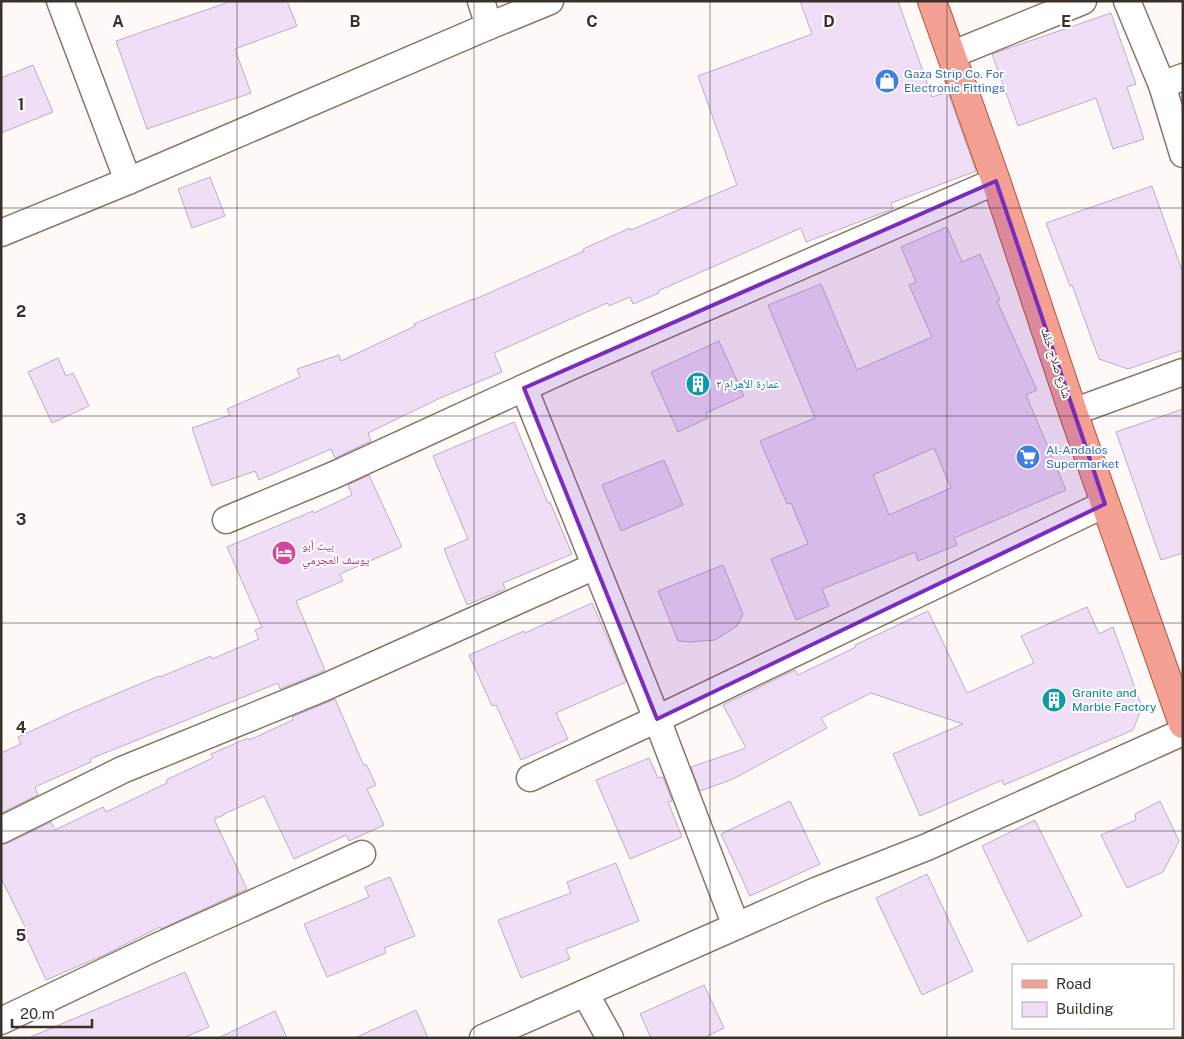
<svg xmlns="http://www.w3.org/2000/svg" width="1184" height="1039" font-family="'Public Sans','Noto Naskh Arabic',sans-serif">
<rect width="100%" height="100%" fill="#fffaf7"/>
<!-- building -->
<g fill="#efdef5" stroke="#bdadc2" fill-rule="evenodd">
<path d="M232,1H287L297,26L235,49L251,93L147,129L116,41Z"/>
<path d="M800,1H898L932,97L948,92L976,171L891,203L893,209L806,242L801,228L658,291L659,293L633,304L630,297L609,306L607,303L494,353L502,372L438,399L368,433L371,441L335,458L331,449L259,480L255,471L212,486L192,428L230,415L227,409L300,377L297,369L339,355L341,361L415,326L414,324L473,299V300L584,251L583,249L630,228L631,230L737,185L698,76L812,34Z"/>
<path d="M1111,13L1136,84L1127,87L1144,139L1113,149L1096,98L1018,126L992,54Z"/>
<path d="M33,65L53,112L1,133V78Z"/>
<path d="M210,177L225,216L192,228L178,189Z"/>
<path d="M1152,186L1183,273V350L1128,369L1099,359L1072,285L1070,286L1046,223Z"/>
<path d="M947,227L962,262L980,254L1000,300L997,301L1037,390L1026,395L1066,490L954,538L957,545L918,561L915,552L822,589L829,606L796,620L771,559L808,544L791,503L787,504L760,441L815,418L768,305L821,284L857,370L932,337L909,285L916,282L901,247ZM934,448L951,488L889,515L873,475Z"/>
<path d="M719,341L744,396L706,413L708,418L678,432L651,372Z"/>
<path d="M58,358L66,376L73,373L89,406L52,423L28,372Z"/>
<path d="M1183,409V553L1161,560L1116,432Z"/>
<path d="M514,422L548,503L550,502L572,554L503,583L505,589L467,605L444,549L468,539L433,456Z"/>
<path d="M664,460L683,505L621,531L602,485Z"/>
<path d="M369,475L402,547L340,574L343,581L296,601L325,670L317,674L280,689L278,683L90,759L91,762L35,787L38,795L1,813V753L21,744L18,737L75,711L159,676L160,677L211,656L212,659L259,639L255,630L262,627L227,547L313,511L314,513L352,495L348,485Z"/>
<path d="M723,565L743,614L737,626L715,640L690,642L678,641L658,591Z"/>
<path d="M592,603L612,648L626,682L556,713L568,739L521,760L496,705L492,706L469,655L524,631L525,633Z"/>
<path d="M1087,607L1099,634L1113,627L1142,707L1133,730L1004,785L1002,780L920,816L893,754L963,724L871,693L821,718L827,728L733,779L700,791L691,767L746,748L723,705L795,670L798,675L856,647L855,645L928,611L967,693L1034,663L1021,636Z"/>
<path d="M335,699L364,766L366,764L376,785L367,789L384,825L349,841L346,835L294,859L264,796L224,814V815L214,819L247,889L161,929L160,927L104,955L46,980L24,932L27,931L1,878V845L8,843L51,822L55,830L103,807L106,812L167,783L166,780L213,758L211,754L248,738L249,740L293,720L292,717Z"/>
<path d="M649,758L658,778L663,777L672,801L668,802L682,837L630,859L596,780Z"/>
<path d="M790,801L820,864L750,896L721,834Z"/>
<path d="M1160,801L1179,841L1163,872L1127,888L1101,835L1136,820L1135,814Z"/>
<path d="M1035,820L1082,916L1028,942L982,846Z"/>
<path d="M616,863L639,921L566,949L570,959L521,978L498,920L571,893L567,882Z"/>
<path d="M927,874L973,971L922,995L876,898Z"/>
<path d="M390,877L415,936L384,948L386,953L327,977L304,924L369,897L365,887Z"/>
<path d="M185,972L209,1027L183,1038H28Z"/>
<path d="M704,985L724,1028L704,1038H651L640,1014Z"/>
<path d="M416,1010L428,1038H355Z"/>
<path d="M275,1011L287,1038H218Z"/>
</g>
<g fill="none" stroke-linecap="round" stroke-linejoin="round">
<defs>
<g id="minor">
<path d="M60,1L128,181"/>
<path d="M481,1L489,26"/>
<path d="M1127,1L1162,85L1183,154"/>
<path d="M951,55L1083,1"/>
<path d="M1162,85L1183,77"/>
<path d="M1,233L128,181L489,26L550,1"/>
<path d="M524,388L657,719L736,926"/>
<path d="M1073,412L1183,372"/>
<path d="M226,520L334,475L567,368L996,181"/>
<path d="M530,778L657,719L1105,504"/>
<path d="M1,830L122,770L323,688L595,566"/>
<path d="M585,993L610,1038"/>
<path d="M1,1021L154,948L362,854"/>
<path d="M483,1038L818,890L927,847L1183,732"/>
</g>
<path id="major" d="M932,1L996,181L1073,412L1183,724"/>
</defs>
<!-- minor casing -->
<use href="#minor" stroke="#8c7668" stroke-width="29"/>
<!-- major casing -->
<use href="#major" stroke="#ae5140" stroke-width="30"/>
<!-- minor -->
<use href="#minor" stroke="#fff" stroke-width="26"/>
<!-- major -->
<use href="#major" stroke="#f4a193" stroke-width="28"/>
</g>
<!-- marked area -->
<path fill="#7b2cbf" fill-opacity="0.2" stroke="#7b2cbf" stroke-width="4" stroke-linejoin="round" d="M996,181L1105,504L657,719L524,388Z"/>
<!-- grid -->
<path fill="none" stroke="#3b312b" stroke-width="1" stroke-opacity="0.55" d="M237,1V1038M474,1V1038M710,1V1038M947,1V1038M1,208H1183M1,416H1183M1,623H1183M1,831H1183"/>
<!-- icons -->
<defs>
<symbol id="shop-disc" viewBox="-11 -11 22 22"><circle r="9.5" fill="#3f7fe0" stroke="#fff"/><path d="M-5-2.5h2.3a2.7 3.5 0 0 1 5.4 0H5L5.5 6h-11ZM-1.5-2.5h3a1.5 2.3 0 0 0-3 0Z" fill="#fff"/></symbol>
<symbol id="building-disc" viewBox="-11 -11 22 22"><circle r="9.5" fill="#0f9aa8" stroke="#fff"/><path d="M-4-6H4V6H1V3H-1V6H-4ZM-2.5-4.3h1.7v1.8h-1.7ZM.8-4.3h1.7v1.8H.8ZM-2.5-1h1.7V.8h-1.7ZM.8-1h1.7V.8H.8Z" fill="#fff"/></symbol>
<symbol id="supermarket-disc" viewBox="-11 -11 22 22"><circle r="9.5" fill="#3f7fe0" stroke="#fff"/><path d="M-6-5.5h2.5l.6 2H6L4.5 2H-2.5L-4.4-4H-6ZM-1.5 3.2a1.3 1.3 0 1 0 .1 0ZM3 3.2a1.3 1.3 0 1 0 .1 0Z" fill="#fff"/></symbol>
<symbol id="hotel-disc" viewBox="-11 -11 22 22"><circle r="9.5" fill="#d1479c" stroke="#fff"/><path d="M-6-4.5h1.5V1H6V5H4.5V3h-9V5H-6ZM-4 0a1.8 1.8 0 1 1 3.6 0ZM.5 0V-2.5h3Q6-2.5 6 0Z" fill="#fff"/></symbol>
</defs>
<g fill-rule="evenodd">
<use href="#shop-disc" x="873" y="67" width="28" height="28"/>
<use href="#building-disc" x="684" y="370" width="28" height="28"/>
<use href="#supermarket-disc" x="1014" y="443" width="28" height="28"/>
<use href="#hotel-disc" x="270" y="539" width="28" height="28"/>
<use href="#building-disc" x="1040" y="686" width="28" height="28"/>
</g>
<g text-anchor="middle" stroke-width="4" stroke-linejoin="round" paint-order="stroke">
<!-- shop labels -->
<g font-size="12" fill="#366cbe" stroke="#fff" text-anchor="start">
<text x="904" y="78">Gaza Strip Co. For<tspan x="904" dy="14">Electronic Fittings</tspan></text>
<text x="1046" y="454">Al-Andalos<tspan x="1046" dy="14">Supermarket</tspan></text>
</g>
<!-- street labels -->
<g font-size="12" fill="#3b312b" stroke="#fff">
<text transform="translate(1056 363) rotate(72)" y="4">شارع صلاح خلف</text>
</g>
<!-- culture labels -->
<g font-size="12" fill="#0d838f" stroke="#fff" text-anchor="start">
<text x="716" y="388">عمارة الأهرام ٢</text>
<text x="1072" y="697">Granite and<tspan x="1072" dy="14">Marble Factory</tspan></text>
</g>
<!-- hotel labels -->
<g font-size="12" fill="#b23c85" stroke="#fff" text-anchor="start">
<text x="302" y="550">بيت أبو<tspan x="302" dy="14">يوسف العجرمي</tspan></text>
</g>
</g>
<g font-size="16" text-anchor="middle" font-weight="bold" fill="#3b312b" stroke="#fff" stroke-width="4" stroke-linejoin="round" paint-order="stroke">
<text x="118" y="27">A</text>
<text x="355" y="27">B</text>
<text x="592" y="27">C</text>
<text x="829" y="27">D</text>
<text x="1066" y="27">E</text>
<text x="21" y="110">1</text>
<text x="21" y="317">2</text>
<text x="21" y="525">3</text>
<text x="21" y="733">4</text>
<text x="21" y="941">5</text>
</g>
<!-- border -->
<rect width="1184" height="1039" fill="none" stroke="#3b312b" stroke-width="5"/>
<!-- legend -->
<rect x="1012" y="964" width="162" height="65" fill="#ffffff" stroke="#b1adaa"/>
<rect x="1022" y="980" width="25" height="8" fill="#f4a193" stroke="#b1adaa"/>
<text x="1056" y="989" font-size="15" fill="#3b312b">Road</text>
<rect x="1022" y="1002" width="25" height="15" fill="#efdef5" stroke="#b1adaa"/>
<text x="1056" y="1014" font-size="15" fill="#3b312b">Building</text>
<!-- scale -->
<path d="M12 1019v8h80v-8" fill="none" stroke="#3b312b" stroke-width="2.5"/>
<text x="20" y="1019" font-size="15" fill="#3b312b" stroke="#ffffff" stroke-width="4" paint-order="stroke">20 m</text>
</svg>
